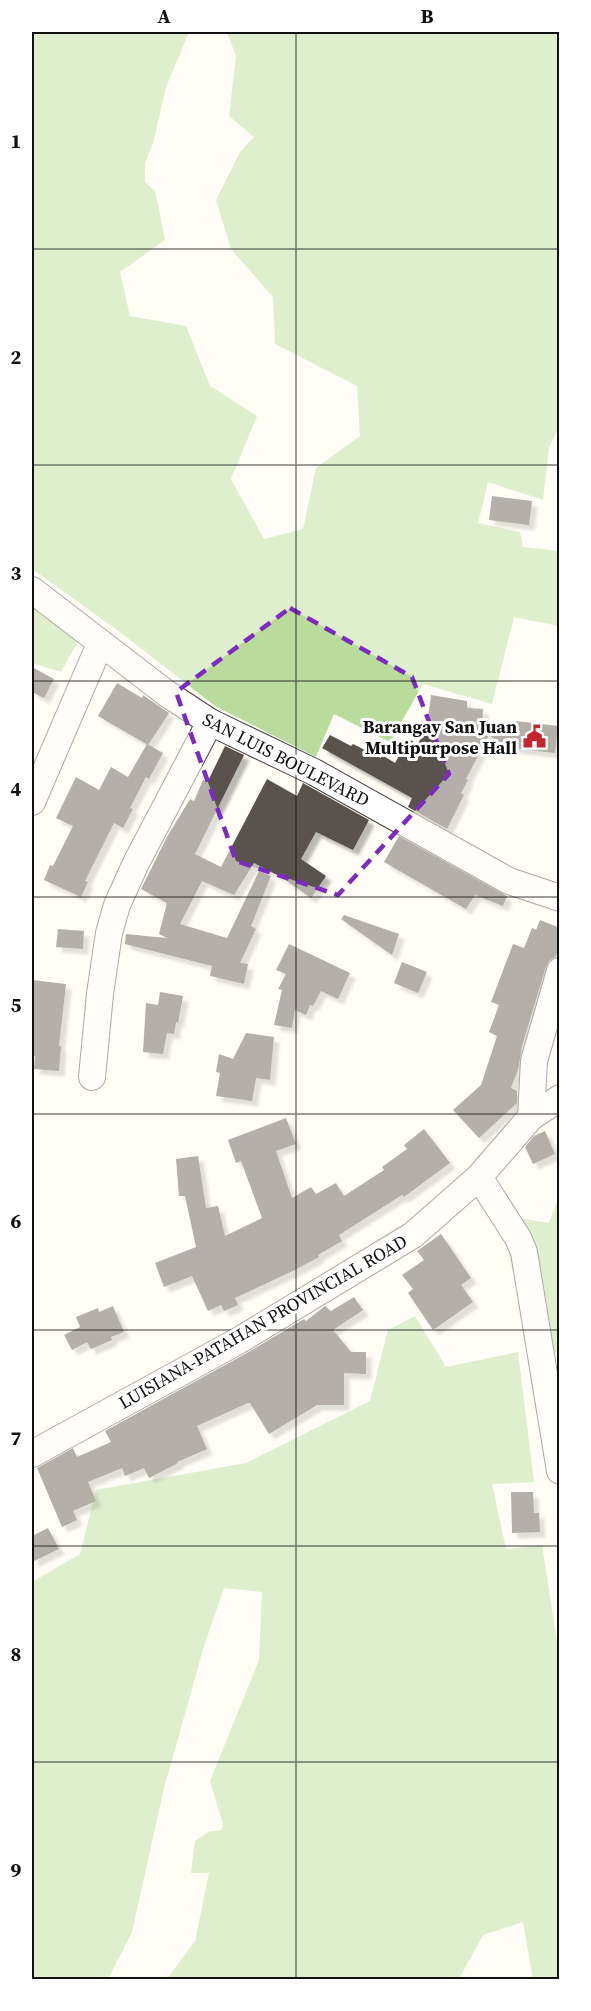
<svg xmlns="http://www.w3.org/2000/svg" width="591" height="2011" font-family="'Source Serif 4',serif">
<defs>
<filter id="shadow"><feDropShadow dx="5.5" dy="5.5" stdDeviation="1.5" flood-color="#0004"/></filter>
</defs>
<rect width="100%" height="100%" fill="#fffdf5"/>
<!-- forest -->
<g fill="#b9dc9c">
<path d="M32,32H189L166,87L153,143L145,163V182L155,191L165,240L120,272L130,316L186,326L210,386L257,416L231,479L264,539L303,529L316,468L360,436L357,386L275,344L273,297L231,249L216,200L240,152L254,137L229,116L236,56L227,32H559V428L549,447L543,500L488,482L478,523L520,532L523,547L559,551V626L514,617L492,704L423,684L390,742L334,714L316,757L215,706L117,630L32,569Z"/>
<path d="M32,595L82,634L61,672L32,663Z"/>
<path d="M559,1196V1352L531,1353L500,1215L549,1223Z"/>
<path d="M415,1316L446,1367L518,1352L534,1482L492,1484L506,1549L542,1545L559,1654V1979H533L523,1922L483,1935L459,1979H167L195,1941L209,1873H191L195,1841L208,1832L222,1830L223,1824L210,1781L259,1660L262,1592L224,1588L204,1646L164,1788L132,1932L108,1979H32V1582L80,1554L96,1490L246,1463L370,1401L388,1330Z"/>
</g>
<!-- building -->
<g fill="#5a524d" filter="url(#shadow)">
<path d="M492,496L532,501L529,525L489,520Z"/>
<path d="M32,667L54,679L44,698L32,692Z"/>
<path d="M117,683L142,698L143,695L169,713L148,745L98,716Z"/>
<path d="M431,695L467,701V708L483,709L482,730H514L516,721L558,726L555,753L504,747L489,735L466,779L468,780L461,793L464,795L447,829L408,807L412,798L322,748L330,735L351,746L353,744L381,758L382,755L395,763L408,739L418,744L427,726Z"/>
<path d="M147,744L163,753L149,779L146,777L130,808L133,809L123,828L114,823L85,881L88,882L81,897L44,880L50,865L53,866L73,826L56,818L76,777L99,790L111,767L128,777Z"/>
<path d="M225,746L244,755L195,854L221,867L267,779L297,796L303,783L369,820L353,850L316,832L301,859L326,876L311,898L281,877L254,863L234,895L202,881L180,924L227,938L259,871L271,876L251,926L256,929L240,963L248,964L244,984L210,976L212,966L125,944L126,934L167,938L159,934L167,903L141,889L167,837L190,799L194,801L203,780L208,781Z"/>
<path d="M399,836L507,896L503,906L475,895L466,909L384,862Z"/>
<path d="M344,915L399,934L392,955L341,919Z"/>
<path d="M540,920L560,928V947L555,957L549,961L546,967L522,1046L518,1070L511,1088L517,1091V1103L479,1138L453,1110L481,1085L497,1036L489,1032L499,1005L491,1002L513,944L524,948L532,928L536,930Z"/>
<path d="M58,929L84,931L83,949L56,947Z"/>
<path d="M289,944L350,973L338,999L321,991L313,1006L310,1005L306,1015L295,1010L292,1028L274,1025L282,990L278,989L286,974L276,970Z"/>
<path d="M402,962L427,972L418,993L394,983Z"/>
<path d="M32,980L66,984L59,1046H61L59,1071L34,1069L35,1056H32Z"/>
<path d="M160,992L183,996L178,1023L176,1022L174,1034L167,1033L163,1054L143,1052L146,1003L158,1005Z"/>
<path d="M246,1033L274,1037L270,1080L256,1078L252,1101L216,1096L220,1073L216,1072L219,1054L233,1059Z"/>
<path d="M286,1118L296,1144L276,1151L292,1198L311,1187L316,1194L336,1183L344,1196L384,1170L382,1167L407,1149L404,1145L424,1129L450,1163L404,1197L402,1195L339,1235L342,1241L318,1255L319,1257L295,1270L235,1298L238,1305L224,1311L221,1305L208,1311L192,1276L164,1287L155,1263L196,1247L185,1196H179L176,1159L198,1156L206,1208L218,1206L225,1236L262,1218L241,1161L236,1163L228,1140Z"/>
<path d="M545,1131L555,1154L533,1164L525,1147L534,1136Z"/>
<path d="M441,1234L471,1278L461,1285L473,1302L433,1330L408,1293L413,1289L402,1275L424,1260L417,1251Z"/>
<path d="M354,1297L363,1310L333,1330L351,1352H366V1374L344,1373V1405H317L269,1434L250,1403H248L197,1426L207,1449L177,1462L178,1463L149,1478L144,1468L125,1476L122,1468L88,1482L96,1501L73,1511L77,1520L62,1527L37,1468L73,1448L77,1457L111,1442L105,1431L245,1354L304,1319L306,1321L325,1306L331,1311Z"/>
<path d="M113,1306L124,1332L111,1337L112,1340L91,1349L87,1342L72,1350L64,1335L80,1327L76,1317L98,1308L99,1312Z"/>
<path d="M511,1492H533L534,1513H539L540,1532L512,1533Z"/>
<path d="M48,1528L59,1549L32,1562V1536Z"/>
</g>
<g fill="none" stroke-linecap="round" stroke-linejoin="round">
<defs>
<g id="minor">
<path d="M32,590L166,693L210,722L314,772L509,881L560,898"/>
<path d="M32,802L100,644"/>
<path d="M92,1077L100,994L109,933L117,905L136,863L210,722"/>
<path d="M531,1117L534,1061L560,971"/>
<path d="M479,1177L518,1238L524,1252L560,1471"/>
<path d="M32,1454L238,1341L413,1235L479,1177L531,1117L560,1098"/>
</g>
</defs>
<!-- minor casing -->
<use href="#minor" stroke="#444" stroke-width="28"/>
<!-- minor -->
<use href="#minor" stroke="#fff" stroke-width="26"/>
</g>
<!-- marked area -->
<path d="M0 0H591V2011H0ZM290,608L412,677L449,774L338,895L236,861L176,692Z" fill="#fffdf5" fill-opacity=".55" fill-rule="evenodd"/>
<path fill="none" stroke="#7b2cbf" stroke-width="4.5" stroke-dasharray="12 8" stroke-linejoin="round" d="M290,608L412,677L449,774L338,895L236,861L176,692Z"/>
<!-- grid -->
<path fill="none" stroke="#111" stroke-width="1.5" stroke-opacity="0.55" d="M296,32V1980M32,249H560M32,465H560M32,681H560M32,897H560M32,1114H560M32,1330H560M32,1546H560M32,1762H560"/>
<!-- icons -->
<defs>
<symbol id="civic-bare" viewBox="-9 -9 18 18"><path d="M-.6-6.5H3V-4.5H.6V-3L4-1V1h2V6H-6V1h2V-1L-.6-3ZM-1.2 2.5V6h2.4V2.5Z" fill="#c4262e" stroke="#fff" stroke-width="2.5" paint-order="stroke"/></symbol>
</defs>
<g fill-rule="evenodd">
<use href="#civic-bare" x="518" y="720" width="33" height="33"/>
</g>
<g text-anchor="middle" stroke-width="6" stroke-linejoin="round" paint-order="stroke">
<!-- poi labels -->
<g font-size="18" font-weight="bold" fill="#111" stroke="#fff" text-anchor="end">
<text x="517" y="733">Barangay San Juan<tspan x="517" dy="21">Multipurpose Hall</tspan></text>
</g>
<!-- street labels -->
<g font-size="18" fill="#111" stroke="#fff">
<text transform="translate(286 760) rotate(27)" y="6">SAN LUIS BOULEVARD</text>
<text transform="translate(263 1322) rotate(-30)" y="6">LUISIANA-PATAHAN PROVINCIAL ROAD</text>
</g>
</g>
<!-- border -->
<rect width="591" height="2011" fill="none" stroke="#ffffff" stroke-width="66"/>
<rect x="33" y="33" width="525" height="1945" fill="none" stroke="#111" stroke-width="2"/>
<g font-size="20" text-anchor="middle" font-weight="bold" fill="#111">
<text x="164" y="23">A</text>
<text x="427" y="23">B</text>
<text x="16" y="148">1</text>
<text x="16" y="364">2</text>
<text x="16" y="580">3</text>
<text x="16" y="796">4</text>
<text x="16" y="1012">5</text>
<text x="16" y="1228">6</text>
<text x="16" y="1445">7</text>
<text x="16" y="1661">8</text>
<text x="16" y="1877">9</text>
</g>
</svg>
